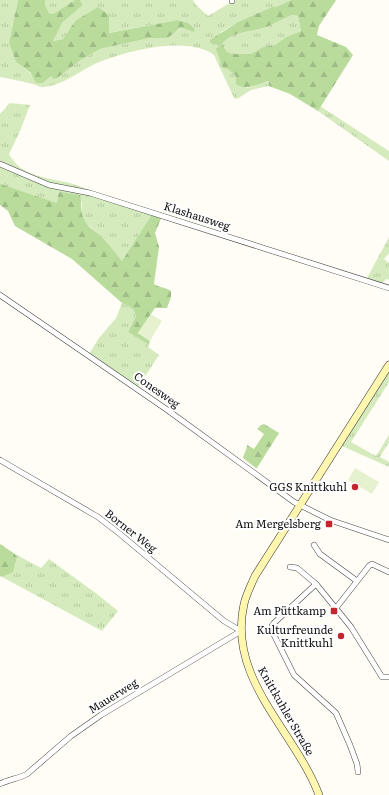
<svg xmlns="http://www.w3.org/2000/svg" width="389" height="795" font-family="Literata,serif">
<defs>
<pattern id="grass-tufts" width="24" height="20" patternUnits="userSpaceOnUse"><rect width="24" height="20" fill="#d5ebbd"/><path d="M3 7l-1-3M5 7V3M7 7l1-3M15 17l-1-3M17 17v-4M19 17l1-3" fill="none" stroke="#b6c8a1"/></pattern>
<pattern id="forest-firs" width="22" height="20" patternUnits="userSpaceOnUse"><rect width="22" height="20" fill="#b9dc9c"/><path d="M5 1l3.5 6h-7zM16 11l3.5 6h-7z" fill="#9ebc85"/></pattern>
</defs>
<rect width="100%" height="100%" fill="#fffdf5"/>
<!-- grass -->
<g fill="url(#grass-tufts)">
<path d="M0,0H18L9,43L16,62L43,83L51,76L57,78L81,60L100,49L150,38H165L182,28L193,32V27L184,21L177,20L108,33L75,21L63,39L52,41L62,23L83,5L80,0H193L196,5L208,16L235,0H291L276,7L274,6L238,22L221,32L218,44L220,45L218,47L228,68L247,88L269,81V86L251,90L237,99L234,98L214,55C187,35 126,51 97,63C79,71 64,85 44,87C40,88 37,85 33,84C22,81 11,79 0,77Z"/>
<path d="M45,0H75L53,14L49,13L45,5Z"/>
<path d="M292,15L298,16L301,31L286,37L275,45L263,47L251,54H233L227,52L222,44C232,31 248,33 263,28C273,25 282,19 292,15Z"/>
<path d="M10,103L30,105L20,131L9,154C12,159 16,165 21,168C32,176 47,178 60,181C72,183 83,187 93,192L49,184L0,163V114Z"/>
<path d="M320,106L389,151V161L318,111Z"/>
<path d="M0,164L38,181L90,194L153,213L123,262L102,237L86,223L83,219L82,214V202L58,195L57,203L0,185Z"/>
<path d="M389,237V253L384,259L389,263V280L386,279L382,284L366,280Z"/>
<path d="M122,303L133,309L136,316L128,332L149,345L148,347L159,355L138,387L89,354L99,338L116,318Z"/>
<path d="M389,372V382L351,442L376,456L389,435V442L380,457L389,462V467L342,446Z"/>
<path d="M15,554L41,568L49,559L97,594L118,611L102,631L2,577C11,574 20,563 15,554Z"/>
</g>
<!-- forest -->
<g fill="url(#forest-firs)" fill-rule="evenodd">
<path d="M18,0H45V5L49,13L53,14L75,0H80L83,5L62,23L53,41L63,39L75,21L98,7L109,15V33L177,20C184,21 191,23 195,30L193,32L182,28L179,29L169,37L165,38H150L100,49L81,60L57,78L54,79L51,76L43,83H36L31,73L16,62L9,43Z"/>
<path d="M291,0H336L319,26L317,35L346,47L353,55L318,111L290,94L269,86V81C258,84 246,91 236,84V76L228,69L223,68L216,49L220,45L212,44L210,42V40L238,22L274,6L276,7ZM292,15L298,16L301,31L286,37L275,45L263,47L251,54H233L227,52L222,44C232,31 248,33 263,28C273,25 282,19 292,15Z"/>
<path d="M0,184L57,203L58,195L60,192L80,195C82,203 80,212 84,219C87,227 96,231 102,237C109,245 116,253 122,261L153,213L162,216L155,233L159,247L154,284C160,288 165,287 171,291V297L167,308H155L138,333L150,341L149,345L128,332L136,316L133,309L122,303L72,259L15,226L8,211L0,205Z"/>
<path d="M264,424L279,433L257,468H256L243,458C244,453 247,450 247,445L254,449L264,434L257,429L261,425Z"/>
<path d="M0,544L15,554L17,558L13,572L2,577L0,576Z"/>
</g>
<!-- pitch -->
<g fill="#e6f2cf">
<path d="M151,314L162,321L150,341L138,333Z"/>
<path d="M355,468L379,482L372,494L348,480Z"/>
</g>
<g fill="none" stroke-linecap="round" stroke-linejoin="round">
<defs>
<g id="street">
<path d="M232,0V1"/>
<path d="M0,164L49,185L90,193L389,288"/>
<path d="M0,295L166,409L294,502L330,520L389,540"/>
<path d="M0,460L98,517L120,534L224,621L241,631"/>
<path d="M314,545L320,554L357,581"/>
<path d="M290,567L297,568L316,584L274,623L272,626L273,633L294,675L336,713L350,745L357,764L358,772"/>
<path d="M316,584L351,627L382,677H389"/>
<path d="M336,608L369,566L372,564L374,565L389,572"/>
<path d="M0,784C9,779 18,779 27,774L71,736L101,715L241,631"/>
</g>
<path id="secondary" d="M319,795C295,731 227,679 244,604C246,595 251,585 255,576L389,365"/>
</defs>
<!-- street casing -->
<use href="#street" stroke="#444" stroke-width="6"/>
<!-- secondary casing -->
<use href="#secondary" stroke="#333" stroke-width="8"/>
<!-- street -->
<use href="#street" stroke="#fff" stroke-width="5"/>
<!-- secondary -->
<use href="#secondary" stroke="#fff6b0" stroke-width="7"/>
</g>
<!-- markers -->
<g fill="#c4262e" stroke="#fff" stroke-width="1.5">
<circle cx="355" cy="487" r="4"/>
<rect x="325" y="520" width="8" height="8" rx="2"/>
<rect x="330" y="607" width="8" height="8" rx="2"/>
<circle cx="341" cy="636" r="4"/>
</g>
<g text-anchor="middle" stroke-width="4" stroke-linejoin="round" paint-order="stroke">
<!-- street labels -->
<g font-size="11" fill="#111" stroke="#fff">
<text transform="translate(197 216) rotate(18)" y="4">Klashausweg</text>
<text transform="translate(157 390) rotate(35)" y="4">Conesweg</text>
<text transform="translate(131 531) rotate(38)" y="4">Borner Weg</text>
<text transform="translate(113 696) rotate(-32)" y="4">Mauerweg</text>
<text transform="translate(286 711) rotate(60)" y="4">Knittkuhler Straße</text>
</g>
<!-- poi labels -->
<g font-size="11" fill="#111" stroke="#fff" text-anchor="end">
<text x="347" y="491">GGS Knittkuhl</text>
<text x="321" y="528">Am Mergelsberg</text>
<text x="326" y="615">Am Püttkamp</text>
<text x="333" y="634">Kulturfreunde<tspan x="333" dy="13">Knittkuhl</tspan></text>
</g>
</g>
</svg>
